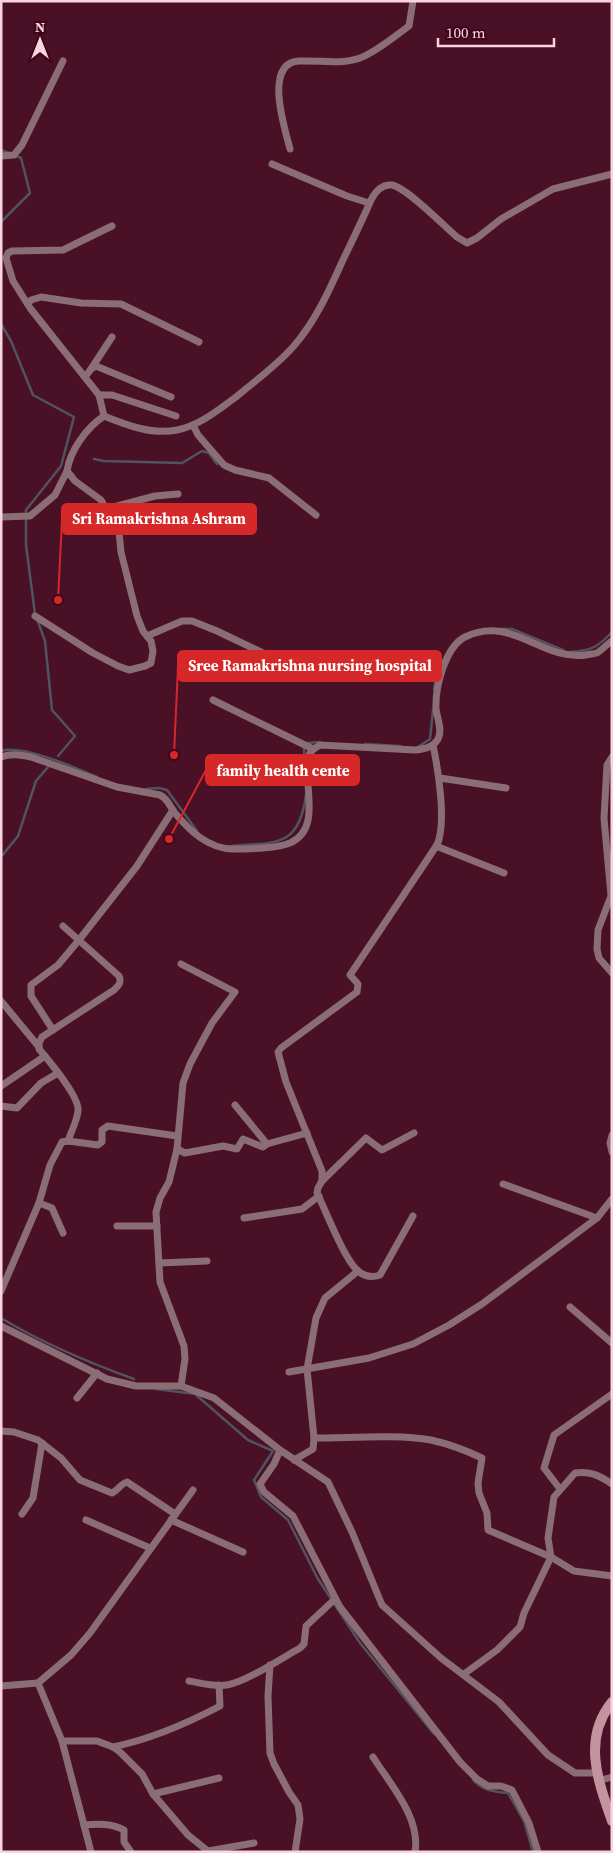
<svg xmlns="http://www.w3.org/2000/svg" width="613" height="1853" font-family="'Source Serif 4',serif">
<rect width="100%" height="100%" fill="#4a1026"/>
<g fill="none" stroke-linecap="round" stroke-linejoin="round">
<!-- stream -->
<g stroke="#505360" stroke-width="2.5">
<path d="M1,150L9,153"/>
<path d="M1,222L30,193L21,158L14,155"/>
<path d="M1,324L11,341L33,395L74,417L61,466L26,510V545L35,614"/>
<path d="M94,459L104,461L182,463L202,451L209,453L217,464"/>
<path d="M37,619L45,641L52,710L75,736L58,756"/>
<path d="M501,629H512L563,650"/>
<path d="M570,652C591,651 598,647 612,632"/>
<path d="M434,690L436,678"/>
<path d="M307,743L320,742"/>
<path d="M365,744L400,746"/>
<path d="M418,747L430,739L433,710"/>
<path d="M304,749L305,765"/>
<path d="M1,751C22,744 76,768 97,777"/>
<path d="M146,789L159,788L167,790L197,831"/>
<path d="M232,846C276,842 299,848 306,795"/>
<path d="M1,857L18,836L36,781L48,767"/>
<path d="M1,1318C44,1344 87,1362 134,1379"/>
<path d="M156,1389L195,1394L248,1440L273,1451L254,1480L261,1497L288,1520L318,1579L360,1643L434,1734"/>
<path d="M473,1780C482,1790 494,1792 508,1793L524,1821L533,1852"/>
</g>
<!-- minor -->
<g stroke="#8b6d75" stroke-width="7">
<path d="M290,149C285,129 263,63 299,61C319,60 341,65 360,58C376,52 395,36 409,26L413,1"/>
<path d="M1,156L14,155L22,145L63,61"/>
<path d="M272,164L347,196L369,203"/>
<path d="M28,304L31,300L41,297L81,303L121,304L199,342"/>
<path d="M91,369L112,337"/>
<path d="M85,377L91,369L96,366L171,397"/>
<path d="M99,395H112L176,416"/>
<path d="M104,416C126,425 152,435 177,430C199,426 218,410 236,397C255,381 276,366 293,347C315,322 329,291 342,262C352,241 362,221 371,200C375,192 382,184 392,185C406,187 444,226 457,237L467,243L477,238L501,219L553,189L612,174"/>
<path d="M193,425L198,435L224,465L235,470L269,478L316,515"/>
<path d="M67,471C70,451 86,428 104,416L99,395L30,308L13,281L6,258L8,253L12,251L63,250L112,226"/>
<path d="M106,509L155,496L178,494"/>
<path d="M1,517L30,516L55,495L67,471L75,481L101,500L119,532L121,552L137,616L143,631L151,641L153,651L151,663L145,666L129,670L118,666L93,653L35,616"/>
<path d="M147,636L182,621H192L217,631L315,678"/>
<path d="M213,700L313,749"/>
<path d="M1,757C11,753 21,755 31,757L117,787L160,795C168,799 169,805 174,812C189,830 208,849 233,849C249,849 275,849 290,843C324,828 301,780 309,755C311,750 315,748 320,745L415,750C423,749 433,748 438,739C443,730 437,718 436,709C435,688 445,647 465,637C511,614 541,661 586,655C589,654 594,654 597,653C602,650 607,644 612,641"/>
<path d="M612,757L607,765L604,818L611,896L598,930L597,949L599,958L612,973"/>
<path d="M440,778L506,788"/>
<path d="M436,846L504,873"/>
<path d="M63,926L119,976C122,983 118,986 114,990L42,1037L39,1043V1049C49,1061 80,1097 78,1111C77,1121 71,1132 68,1141"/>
<path d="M1,1001L39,1047"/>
<path d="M53,1030L31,996V985L58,965L79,940L137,866L173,810"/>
<path d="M1,1086L45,1056"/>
<path d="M235,1105L267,1144"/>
<path d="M1,1106L17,1108L41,1083L58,1073"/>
<path d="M612,1135L610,1143L612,1152"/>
<path d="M177,1149L185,1153L223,1146L237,1149L243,1139L263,1147L267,1144L307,1133"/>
<path d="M322,1181L366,1138L382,1150L414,1133"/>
<path d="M503,1184L597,1218"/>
<path d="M39,1203L52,1208L63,1233"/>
<path d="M413,1216L380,1275C372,1278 364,1276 358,1271C344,1259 326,1211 317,1193L318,1188L322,1181V1171L286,1082L278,1052L281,1048L357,992L358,984L350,975L437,845C447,823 438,769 433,745"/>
<path d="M244,1218L302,1209L319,1196"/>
<path d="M117,1226H157"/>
<path d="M159,1263L207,1261"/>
<path d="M1,1291L39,1203L50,1165L62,1142L68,1141L98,1145L102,1142V1130L108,1126L177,1136"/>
<path d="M570,1307L612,1343"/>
<path d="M1,1326L107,1379L136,1386H181L214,1398L280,1450L328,1482L352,1532L382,1605L441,1658L499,1702L548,1755L575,1773H596"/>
<path d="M289,1372L369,1358L413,1344L449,1325L482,1304L597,1218L612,1199"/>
<path d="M181,1386L185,1359L184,1346L160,1282L156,1212L160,1198L169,1182L177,1149L183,1083L190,1064L212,1023L235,992L181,964"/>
<path d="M77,1398L97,1373"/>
<path d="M1,1431L14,1432L38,1440L61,1458L80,1480L112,1493C119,1490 120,1484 127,1482L175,1514"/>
<path d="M314,1438C350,1438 397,1434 431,1440C449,1444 465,1450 482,1458L478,1483L479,1493L487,1513L488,1530L551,1557L574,1571L612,1576"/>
<path d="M280,1450L274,1464L260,1484L264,1492L293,1516L340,1607L460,1762L477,1779L488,1786H501L512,1790L529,1823L538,1852"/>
<path d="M294,1460L313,1449L314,1438L307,1369L316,1318L325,1298L358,1271"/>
<path d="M560,1489L544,1468L554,1435L612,1394"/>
<path d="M22,1514L33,1498L42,1443"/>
<path d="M86,1520L150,1548"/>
<path d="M171,1520L243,1552"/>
<path d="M270,1665L268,1696L270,1753L274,1764L289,1792L298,1805L300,1819L295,1852"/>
<path d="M464,1674L497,1650L520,1627L524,1613L551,1557L548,1538L554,1497L575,1473C590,1471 599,1475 612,1484"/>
<path d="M189,1681C201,1683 214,1687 227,1685C246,1682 282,1658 300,1648L304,1644L306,1626L335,1599"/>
<path d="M38,1683L71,1655L90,1633L193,1490"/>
<path d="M1,1686L38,1683L62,1741H97L113,1747L120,1752L142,1774L153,1794L188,1835L209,1852"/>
<path d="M62,1741L91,1852"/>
<path d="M113,1747C151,1739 186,1724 220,1706L219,1685"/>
<path d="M373,1757C390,1784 421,1818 415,1852"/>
<path d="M598,1781L612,1777"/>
<path d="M153,1794L219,1778"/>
<path d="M84,1825C97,1824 112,1823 124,1830V1842L131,1852"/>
<path d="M208,1851L254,1843"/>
</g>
<!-- secondary -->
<path stroke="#c3939f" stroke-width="10" d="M612,1702C582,1739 598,1781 612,1821"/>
</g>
<!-- callouts -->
<path fill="none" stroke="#d62828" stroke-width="2" d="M58 600L62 519M174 755L178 666M169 839L206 770"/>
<g fill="#d62828" stroke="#3f051d" stroke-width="2">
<circle cx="58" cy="600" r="5"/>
<circle cx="174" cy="755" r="5"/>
<circle cx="169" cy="839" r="5"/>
</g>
<g fill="#d62828" stroke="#d62828" stroke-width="2">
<rect x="62" y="504" width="194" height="30" rx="5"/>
<rect x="178" y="651" width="263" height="30" rx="5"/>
<rect x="206" y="755" width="153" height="30" rx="5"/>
</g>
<g font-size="15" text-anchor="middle" font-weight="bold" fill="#fff">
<text x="159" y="524">Sri Ramakrishna Ashram</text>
<text x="310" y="671">Sree Ramakrishna nursing hospital</text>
<text x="283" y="776">family health cente</text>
</g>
<!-- border -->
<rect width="613" height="1853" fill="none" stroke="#fbd5de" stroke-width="5"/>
<!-- north arrow -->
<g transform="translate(40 40)" stroke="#3f051d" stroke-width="4" paint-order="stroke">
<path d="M0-4L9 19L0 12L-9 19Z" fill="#fbd5de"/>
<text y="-8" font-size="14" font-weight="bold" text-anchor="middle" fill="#fbd5de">N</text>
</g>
<!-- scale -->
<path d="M438 38v8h116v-8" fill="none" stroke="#fbd5de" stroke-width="2.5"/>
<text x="446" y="38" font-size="15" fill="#fbd5de" stroke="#3f051d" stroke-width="4" paint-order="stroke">100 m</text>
</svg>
